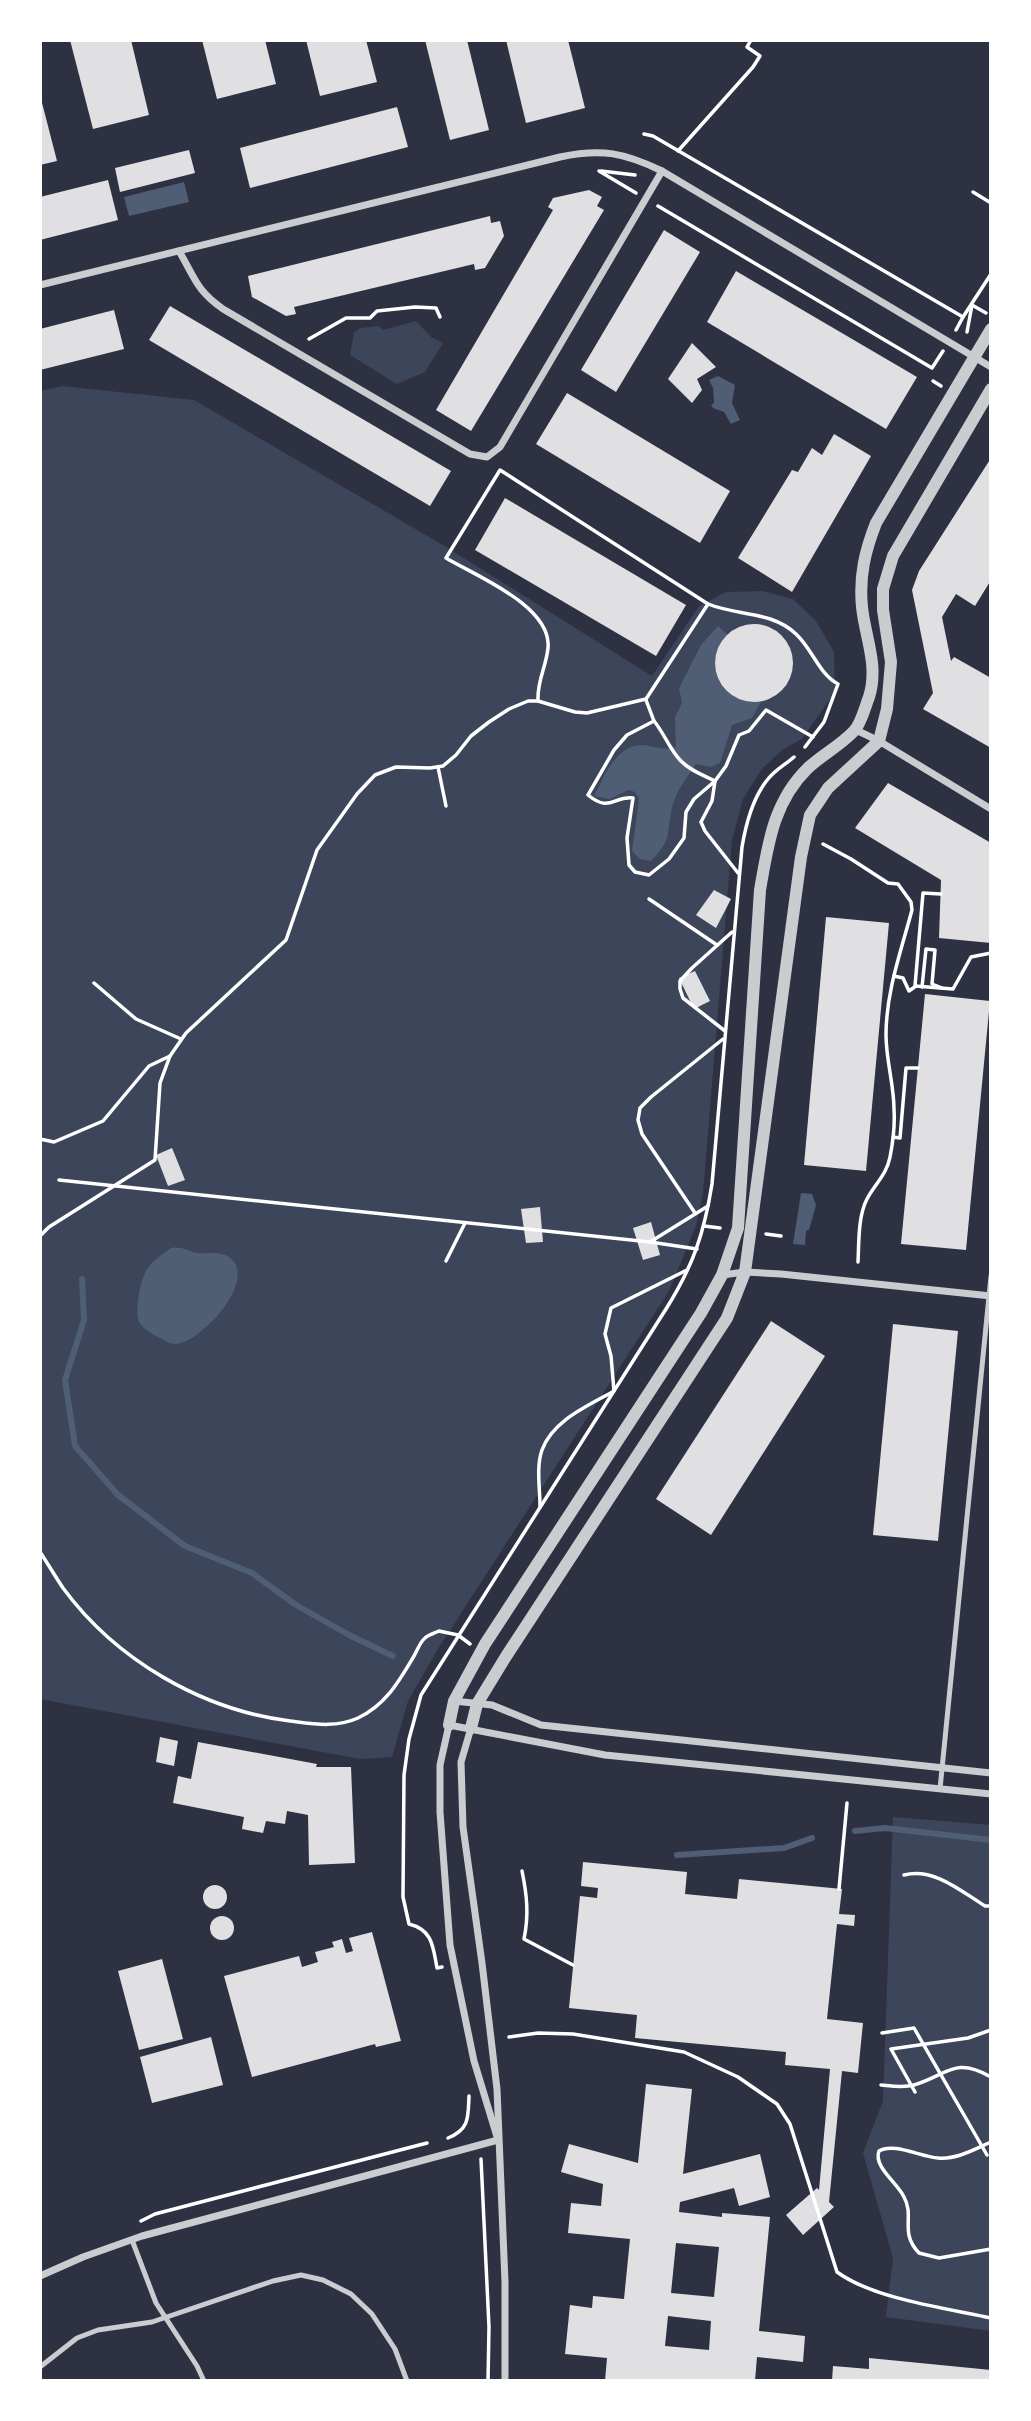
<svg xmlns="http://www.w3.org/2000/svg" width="1031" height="2421" font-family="Manrope,sans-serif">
<rect width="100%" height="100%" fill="#2d3142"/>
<!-- green -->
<g fill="#3c4559">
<path d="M416,321L431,337L443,343L425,372L397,384L350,355L354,332L361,328L379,326L383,330Z"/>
<path d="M62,386L194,400L443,545L652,676L699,606L726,592L763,591L793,599L816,621L834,652L835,692L802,739L782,750L762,769L743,799L732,840L703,1194L696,1226L669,1291L438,1649L408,1701L392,1757L360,1759L40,1699V391Z"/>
<path d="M893,1817L991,1825V2331L886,2317L893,2258L863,2153L883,2101Z"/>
</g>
<!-- water -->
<g fill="#4f5d75">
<path d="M184,182L189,202L129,216L124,197Z"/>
<path d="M718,376L735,385L732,403L740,420L731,424L724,412L713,408L711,405L714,403L713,388L709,380Z"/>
<path d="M718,626L727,634C701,667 720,702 761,702L752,718L732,725L720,763L711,767L696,764C688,776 677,790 673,804C665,833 675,836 651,861L640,859L632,851L639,799L635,792L628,790L610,799L594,796C604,777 616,745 642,745C656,746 661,751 676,747L675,717L682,703L679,688L701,645Z"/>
<path d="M801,1193L812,1194L816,1205L809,1230L806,1231L805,1245L793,1244Z"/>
<path d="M171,1248C182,1246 187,1251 197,1253C209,1254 218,1251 229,1257C260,1278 201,1344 175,1344C170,1344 165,1341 160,1338C153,1335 143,1329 139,1322C134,1312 141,1278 147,1269C153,1260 163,1254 171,1248Z"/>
</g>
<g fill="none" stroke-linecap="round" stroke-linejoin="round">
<!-- stream -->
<g stroke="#4f5d75" stroke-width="6">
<path d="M82,1279L84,1320L65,1380L75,1446L118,1495L185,1546L252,1573L296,1605L351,1636L393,1656"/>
<path d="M855,1831L885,1828L991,1840"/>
<path d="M677,1855L784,1848L812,1838"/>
</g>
</g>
<!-- building -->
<g fill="#e0e0e3" fill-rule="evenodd">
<path d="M70,40H131L149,115L93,129Z"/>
<path d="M202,40H265L276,84L217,99Z"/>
<path d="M306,40H366L377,82L320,96Z"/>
<path d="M425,40H467L489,130L450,140Z"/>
<path d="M506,40H568L585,108L526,123Z"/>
<path d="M40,95L57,161L40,165Z"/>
<path d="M397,107L408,147L250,188L240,148Z"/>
<path d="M189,150L195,173L120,192L115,168Z"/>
<path d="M108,180L118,220L40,240V197Z"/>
<path d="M589,190L602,197L597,206L604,210L471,431L436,410L553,210L548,207L553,198Z"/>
<path d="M490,216L491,223L500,221L504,236L485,268L475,270L474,264L294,307L296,314L286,316L252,297L248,276Z"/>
<path d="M664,230L700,252L616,392L581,370Z"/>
<path d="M736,271L917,377L886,429L707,322Z"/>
<path d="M170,306L451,471L430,506L149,340Z"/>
<path d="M114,310L124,349L40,370V329Z"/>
<path d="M692,343L716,367L697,379L702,390L692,403L668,379Z"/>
<path d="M567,393L730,491L700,543L536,444Z"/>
<path d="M834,434L871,456L792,592L738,558L792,470L798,472L812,448L822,455Z"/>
<path d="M991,458V580L975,606L956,594L942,617L951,661L954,657L991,678V748L923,709L933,693L912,590L919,571Z"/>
<path d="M505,498L686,605L656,656L475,550Z"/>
<circle cx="754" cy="663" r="39"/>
<path d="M888,783L991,843V943L939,938L941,880L855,828Z"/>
<path d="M714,890L731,899L716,928L696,915Z"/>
<path d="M826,917L889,923L866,1171L804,1165Z"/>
<path d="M695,971L710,1001L694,1009L679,978Z"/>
<path d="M925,994L990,1001L966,1250L901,1244Z"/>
<path d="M172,1148L185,1180L168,1186L156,1155Z"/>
<path d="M540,1207L543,1242L526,1243L521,1209Z"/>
<path d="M651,1222L660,1255L643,1260L633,1228Z"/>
<path d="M771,1321L825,1356L711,1535L656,1499Z"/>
<path d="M893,1324L958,1331L938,1541L873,1535Z"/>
<path d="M160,1737L178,1741L174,1766L156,1762Z"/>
<path d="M198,1742L317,1764L316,1767H351L355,1863L309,1865L308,1815L287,1811L285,1824L266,1821L263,1833L242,1829L244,1817L173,1803L178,1776L191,1779Z"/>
<path d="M583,1862L687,1872L685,1894L737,1899L739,1879L842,1889L839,1914L855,1915L854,1926L837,1924L827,2019L863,2023L858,2073L842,2071L829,2202L834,2207L803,2235L786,2215L817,2188L819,2190L830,2069L785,2065L786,2052L635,2038L637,2015L569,2008L580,1896L597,1898L598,1888L581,1886Z"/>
<circle cx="215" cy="1897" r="12"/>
<circle cx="222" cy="1928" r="12"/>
<path d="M372,1932L401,2041L376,2047L375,2044L252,2077L224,1976L299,1956L302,1967L318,1962L315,1952L334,1947L332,1942L342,1939L346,1953L353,1951L349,1938Z"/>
<path d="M162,1959L183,2039L139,2050L118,1971Z"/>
<path d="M211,2037L223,2085L152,2103L140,2057Z"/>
<path d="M646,2084L692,2089L683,2174L760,2154L770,2197L739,2206L734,2188L680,2202L679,2212L722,2217V2213L770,2217L759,2331L805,2336L803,2362L757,2357L755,2381H605L607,2358L565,2354L570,2305L592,2308L593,2296L624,2299L630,2239L568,2233L571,2203L601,2206L603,2184L561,2172L569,2144L638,2163ZM676,2243L719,2247L714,2297L671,2293ZM668,2316L711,2321L709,2350L665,2346Z"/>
<path d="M869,2358L991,2370V2381H832L833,2366L869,2369Z"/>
</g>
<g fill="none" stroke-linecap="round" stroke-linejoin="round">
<!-- path -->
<g stroke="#fff" stroke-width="3.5">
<path d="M644,134L653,136L963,317L956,330"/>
<path d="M678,151L753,67L760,56L747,47L751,40"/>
<path d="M599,171L636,193"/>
<path d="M601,171L635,175"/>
<path d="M973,192L991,203"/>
<path d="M658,206L932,368L943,351"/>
<path d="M963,317L991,274"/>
<path d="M967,332L972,305L986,313"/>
<path d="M309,339L346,318H370L377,311L415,307L436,308L440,317"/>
<path d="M933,381L941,386"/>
<path d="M646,700L654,721L627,735L614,750L588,795C610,813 613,796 633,798L627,838L629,865L635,872L649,875L669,859L684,838L686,812L694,799L715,781L726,766L739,735L749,731L766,710L813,737"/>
<path d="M538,701C537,680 546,668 548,648C552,606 476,576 446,558L500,470L708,604"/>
<path d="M654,721C664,733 669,748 680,760C689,770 703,775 715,781L712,801L701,822L705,831L738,873"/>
<path d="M438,767L446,806"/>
<path d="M823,844L851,859L888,883L898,884L911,902L912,910C901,951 886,992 886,1035C886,1060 894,1085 894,1109C895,1125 893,1142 890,1157C887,1174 875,1184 867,1199C858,1216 859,1242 858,1262"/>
<path d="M941,894L923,893L915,986L953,989L971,957L991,953"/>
<path d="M649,899L717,945"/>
<path d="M894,976L903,978L909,991L916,986"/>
<path d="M94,983L136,1019L181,1039"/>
<path d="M922,987L926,949L935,950L932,984L942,988"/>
<path d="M725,1031L683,998L680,989V981L692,968L732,932"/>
<path d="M893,1137L900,1138L906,1068H918"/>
<path d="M40,1139L54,1142L103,1121L149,1066L170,1056"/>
<path d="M59,1180L650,1242"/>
<path d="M695,1213L642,1134L638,1120L640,1108L651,1097L723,1039"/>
<path d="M704,1226L720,1228"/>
<path d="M766,1234L781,1236"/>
<path d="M40,1236L49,1227L155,1160L160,1083L170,1056L186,1033L286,940L317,850L357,794L375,775L396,767L430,768L443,766L456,755L471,736L489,722L509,709L528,701H538L575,712L587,713L646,699L708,604C738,616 772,611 796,634C813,650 819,674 838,684L824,722L805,747"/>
<path d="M697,1249L650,1242L708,1206"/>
<path d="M446,1261L465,1223"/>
<path d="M540,1506C540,1488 536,1467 542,1450C553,1420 588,1406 614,1391L611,1356L605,1334L611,1308L687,1270"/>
<path d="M40,1552C48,1564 55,1576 63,1588C116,1660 202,1710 290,1721C314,1724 336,1728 358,1718C386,1705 399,1681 414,1656C417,1651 420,1642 425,1638C428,1635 435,1633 439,1631L458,1635L470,1644"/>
<path d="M522,1871C527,1895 529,1915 524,1939L573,1965"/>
<path d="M904,1875C933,1867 961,1891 985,1906H991"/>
<path d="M839,1889L847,1803"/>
<path d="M442,1967L437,1968C433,1947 433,1930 409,1924L403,1897L404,1775L409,1739L421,1695L666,1309C693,1266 704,1234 712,1184L742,847C746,823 753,797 768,779C775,770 786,764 794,757"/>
<path d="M882,2033L914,2028L987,2155"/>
<path d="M509,2037L538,2033L573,2034L684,2052L738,2077L777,2104L790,2124L837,2272C874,2299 945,2308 991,2318"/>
<path d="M881,2085C892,2086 903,2088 914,2085C948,2075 954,2056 991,2077"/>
<path d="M915,2092L891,2049L968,2038L991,2030"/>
<path d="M448,2138C470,2129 468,2117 469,2096"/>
<path d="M991,2142C975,2149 956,2160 938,2158C921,2157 893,2142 879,2151C873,2167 898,2183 904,2197C915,2217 899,2232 919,2253L939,2258L991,2249"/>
<path d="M481,2159L489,2327L488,2381"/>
<path d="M141,2221L155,2214L427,2143"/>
</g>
<!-- service -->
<g stroke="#caccd0" stroke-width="5">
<path d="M940,1789L991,1276"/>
<path d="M132,2240L156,2303L197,2366L204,2381"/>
<path d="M40,2367L77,2338L98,2330L152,2322L273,2281L301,2275L323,2280L351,2294L372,2314L395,2349L407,2381"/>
</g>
<!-- minor -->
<g stroke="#caccd0" stroke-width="7">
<path d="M179,251C195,278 196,290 223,309L470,454L487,457L500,447L662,171"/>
<path d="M40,285L560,157C602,148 625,153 662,171L991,367"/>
<path d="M856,730L879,741L991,809"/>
<path d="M722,1275L745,1272L781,1274L991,1296"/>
<path d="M454,1701L492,1705L541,1725L991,1773"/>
<path d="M471,1728L461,1762L463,1827L482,1963L497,2089L505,2282V2381"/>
<path d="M498,2140L474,2061L450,1945L440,1812V1765L449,1725L605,1755L991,1794"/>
<path d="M40,2276L83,2257L142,2236L498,2140"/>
</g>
<!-- tertiary -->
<g stroke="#caccd0" stroke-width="12">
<path d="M449,1725L454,1701L485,1644L701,1313L722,1275L738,1228L760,890C768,845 773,802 808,768C822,755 841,745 854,731C861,724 865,707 869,697C879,665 865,637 862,607C859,576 865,551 876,523L991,329"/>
<path d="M471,1728L477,1704L505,1658L727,1318L745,1272L801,857L810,815L828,788L879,741L887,709L891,662L883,610V589L893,556L991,389"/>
</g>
</g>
<!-- border -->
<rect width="1031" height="2421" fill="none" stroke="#ffffff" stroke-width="84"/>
</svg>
